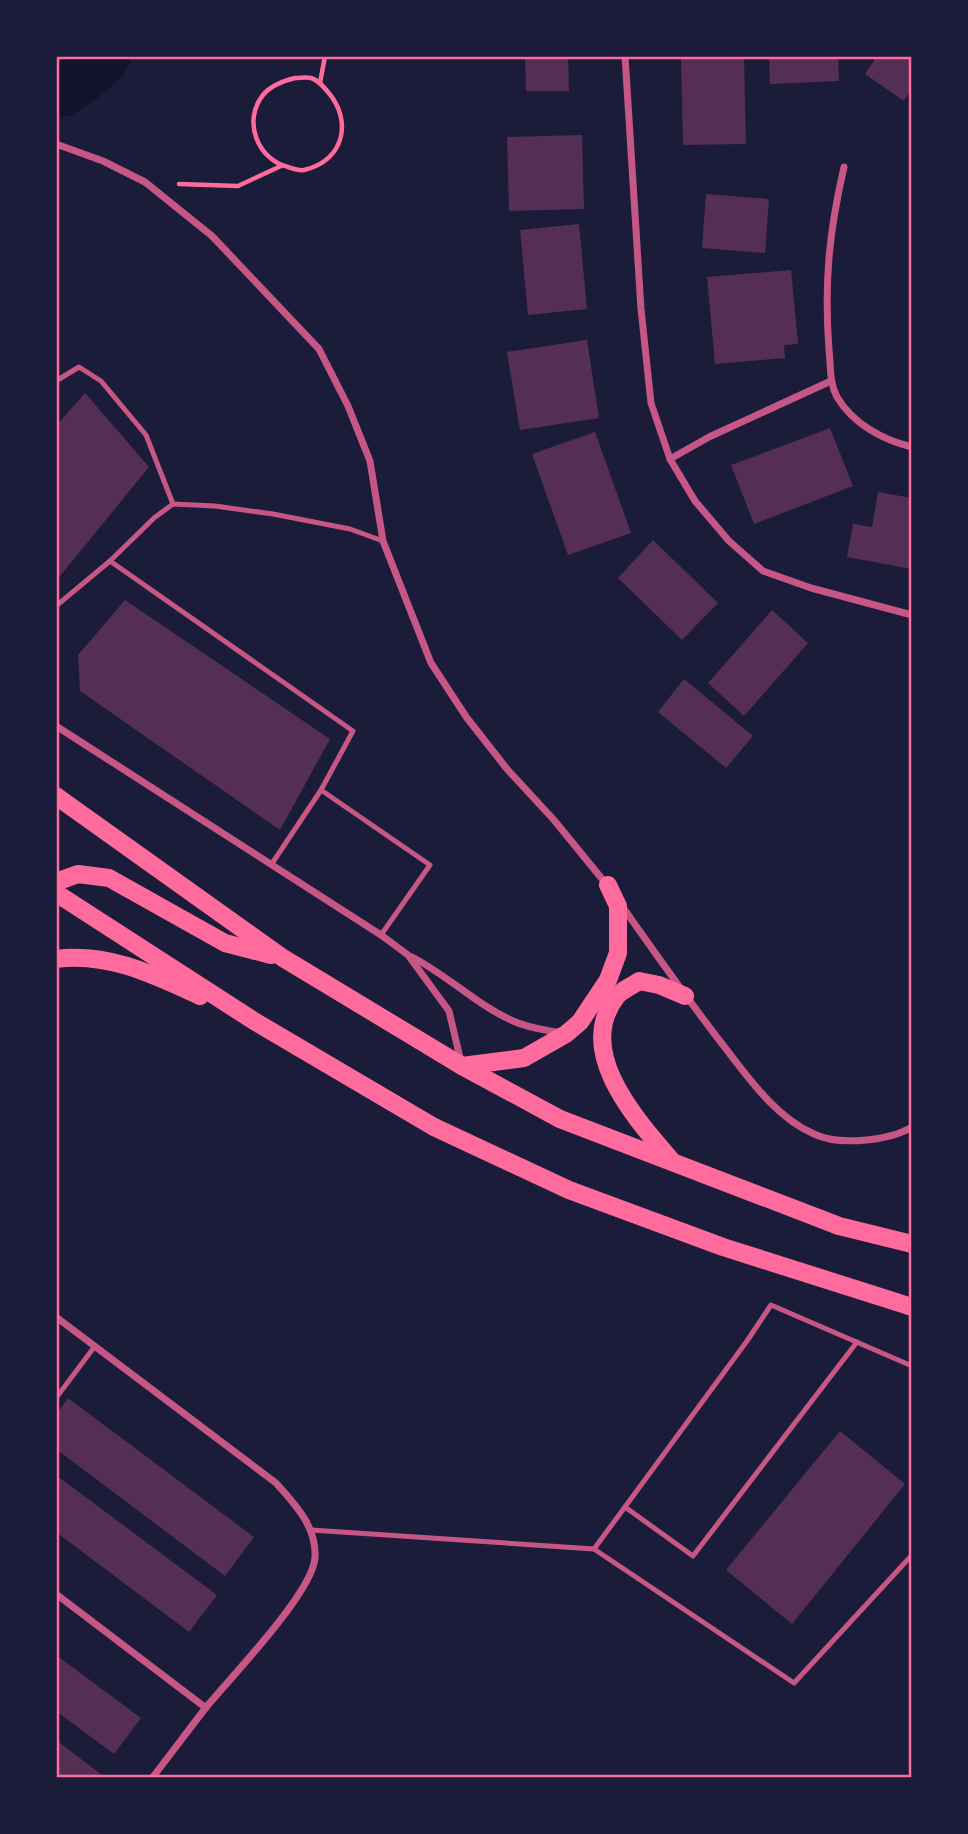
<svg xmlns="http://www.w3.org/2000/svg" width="968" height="1834" font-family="'Roboto Condensed',sans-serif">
<rect width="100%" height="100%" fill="#1b1b3a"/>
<!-- water -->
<path fill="#12122b" d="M56,56H133L124,75L101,95L71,116L56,117Z"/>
<!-- building -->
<g fill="#542f53">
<path d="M525,56H568L569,91H526Z"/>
<path d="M681,56H744L746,144L683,145Z"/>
<path d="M769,56H838L839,81L770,84Z"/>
<path d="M877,56H912V88L904,101L865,74Z"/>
<path d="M582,135L584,209L509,211L507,137Z"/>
<path d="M706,194L769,199L765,253L702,248Z"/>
<path d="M579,224L587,309L528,315L520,230Z"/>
<path d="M791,270L798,344L784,345L785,358L715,364L707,277Z"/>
<path d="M587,340L599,418L520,430L507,352Z"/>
<path d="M85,393L149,467L56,581V426Z"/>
<path d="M830,428L853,486L754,524L731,465Z"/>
<path d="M595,432L631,533L568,555L532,454Z"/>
<path d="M878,492L912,498V569L847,557L853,524L872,527Z"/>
<path d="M653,540L718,603L682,640L618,578Z"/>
<path d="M125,600L330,739L280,830L80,691L78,655Z"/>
<path d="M772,610L808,643L744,716L708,683Z"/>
<path d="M684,679L753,736L726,768L658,712Z"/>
<path d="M68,1398L254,1537L225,1576L56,1449V1415Z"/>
<path d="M840,1431L905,1484L792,1624L726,1570Z"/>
<path d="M56,1475L217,1595L189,1632L56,1532Z"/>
<path d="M56,1655L141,1718L114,1754L56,1711Z"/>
<path d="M56,1740L106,1778H56Z"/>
</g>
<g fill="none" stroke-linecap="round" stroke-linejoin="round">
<!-- path -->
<g stroke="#ff6b9d" stroke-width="4.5">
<path d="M295,78C300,78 307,77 311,78C318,80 323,86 328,92C353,121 344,161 304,170C299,171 294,169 288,167C258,160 242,121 263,95C271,85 283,81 295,78Z"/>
<path d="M320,83L325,56"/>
<path d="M179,184L238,186L281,166"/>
</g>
<!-- service -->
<g stroke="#c65784" stroke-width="5">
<path d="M56,381L79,367L101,381L146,435L173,504"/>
<path d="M110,561L353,731L321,790L271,865"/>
<path d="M56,606L110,561L154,518L173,504L215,506L273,514L350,529L383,541"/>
<path d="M321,790L430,865L381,935"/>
<path d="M56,1398L95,1346"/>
<path d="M625,1507L693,1556L857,1342"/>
<path d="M311,1530L594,1549L794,1683L912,1555"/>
<path d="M594,1549L747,1341L771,1305L912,1366"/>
</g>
<!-- minor -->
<g stroke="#c65784" stroke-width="7">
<path d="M625,56L641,309L651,403L670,459L695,501L729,541L763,571L811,588L912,615"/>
<path d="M56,144L103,161L145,182L212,236L319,349L348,406L370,461L383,541L431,663L467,718L507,769L554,820L607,885"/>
<path d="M844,167C829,232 824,283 829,350C831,366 829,382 837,397C853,424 883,440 912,447"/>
<path d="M670,459L709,437L831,381"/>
<path d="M56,726L381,935L408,955L449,1011L461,1062"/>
<path d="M622,906C655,953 688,1000 723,1045C748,1077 775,1117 814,1134C839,1146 889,1141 912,1127"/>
<path d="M412,957C447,975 477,1005 513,1021C528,1028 546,1030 561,1033"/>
<path d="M56,1317L276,1483C295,1504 317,1527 315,1558C312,1593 233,1675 208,1705C189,1729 171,1754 152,1778"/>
<path d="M56,1594L206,1708"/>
</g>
<!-- primary -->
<g stroke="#ff6b9d" stroke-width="18">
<path d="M56,796L283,958L462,1066L560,1119L839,1226L912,1244"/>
<path d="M56,882L78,874L109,878L225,943L271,955"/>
<path d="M56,893L254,1021L434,1127L569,1190L723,1247L912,1307"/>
<path d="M56,959C108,952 154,975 200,996"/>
<path d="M462,1066L524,1058L566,1034L580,1022L608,980L618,953V906L608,885"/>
<path d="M672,1161C637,1120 573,1051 617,996C622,990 632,986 639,981L659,985L685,996"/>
</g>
</g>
<!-- border -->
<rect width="968" height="1834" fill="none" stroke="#1b1b3a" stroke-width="116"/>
<rect x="58" y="58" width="852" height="1718" fill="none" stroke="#ff6b9d" stroke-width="2.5"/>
</svg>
